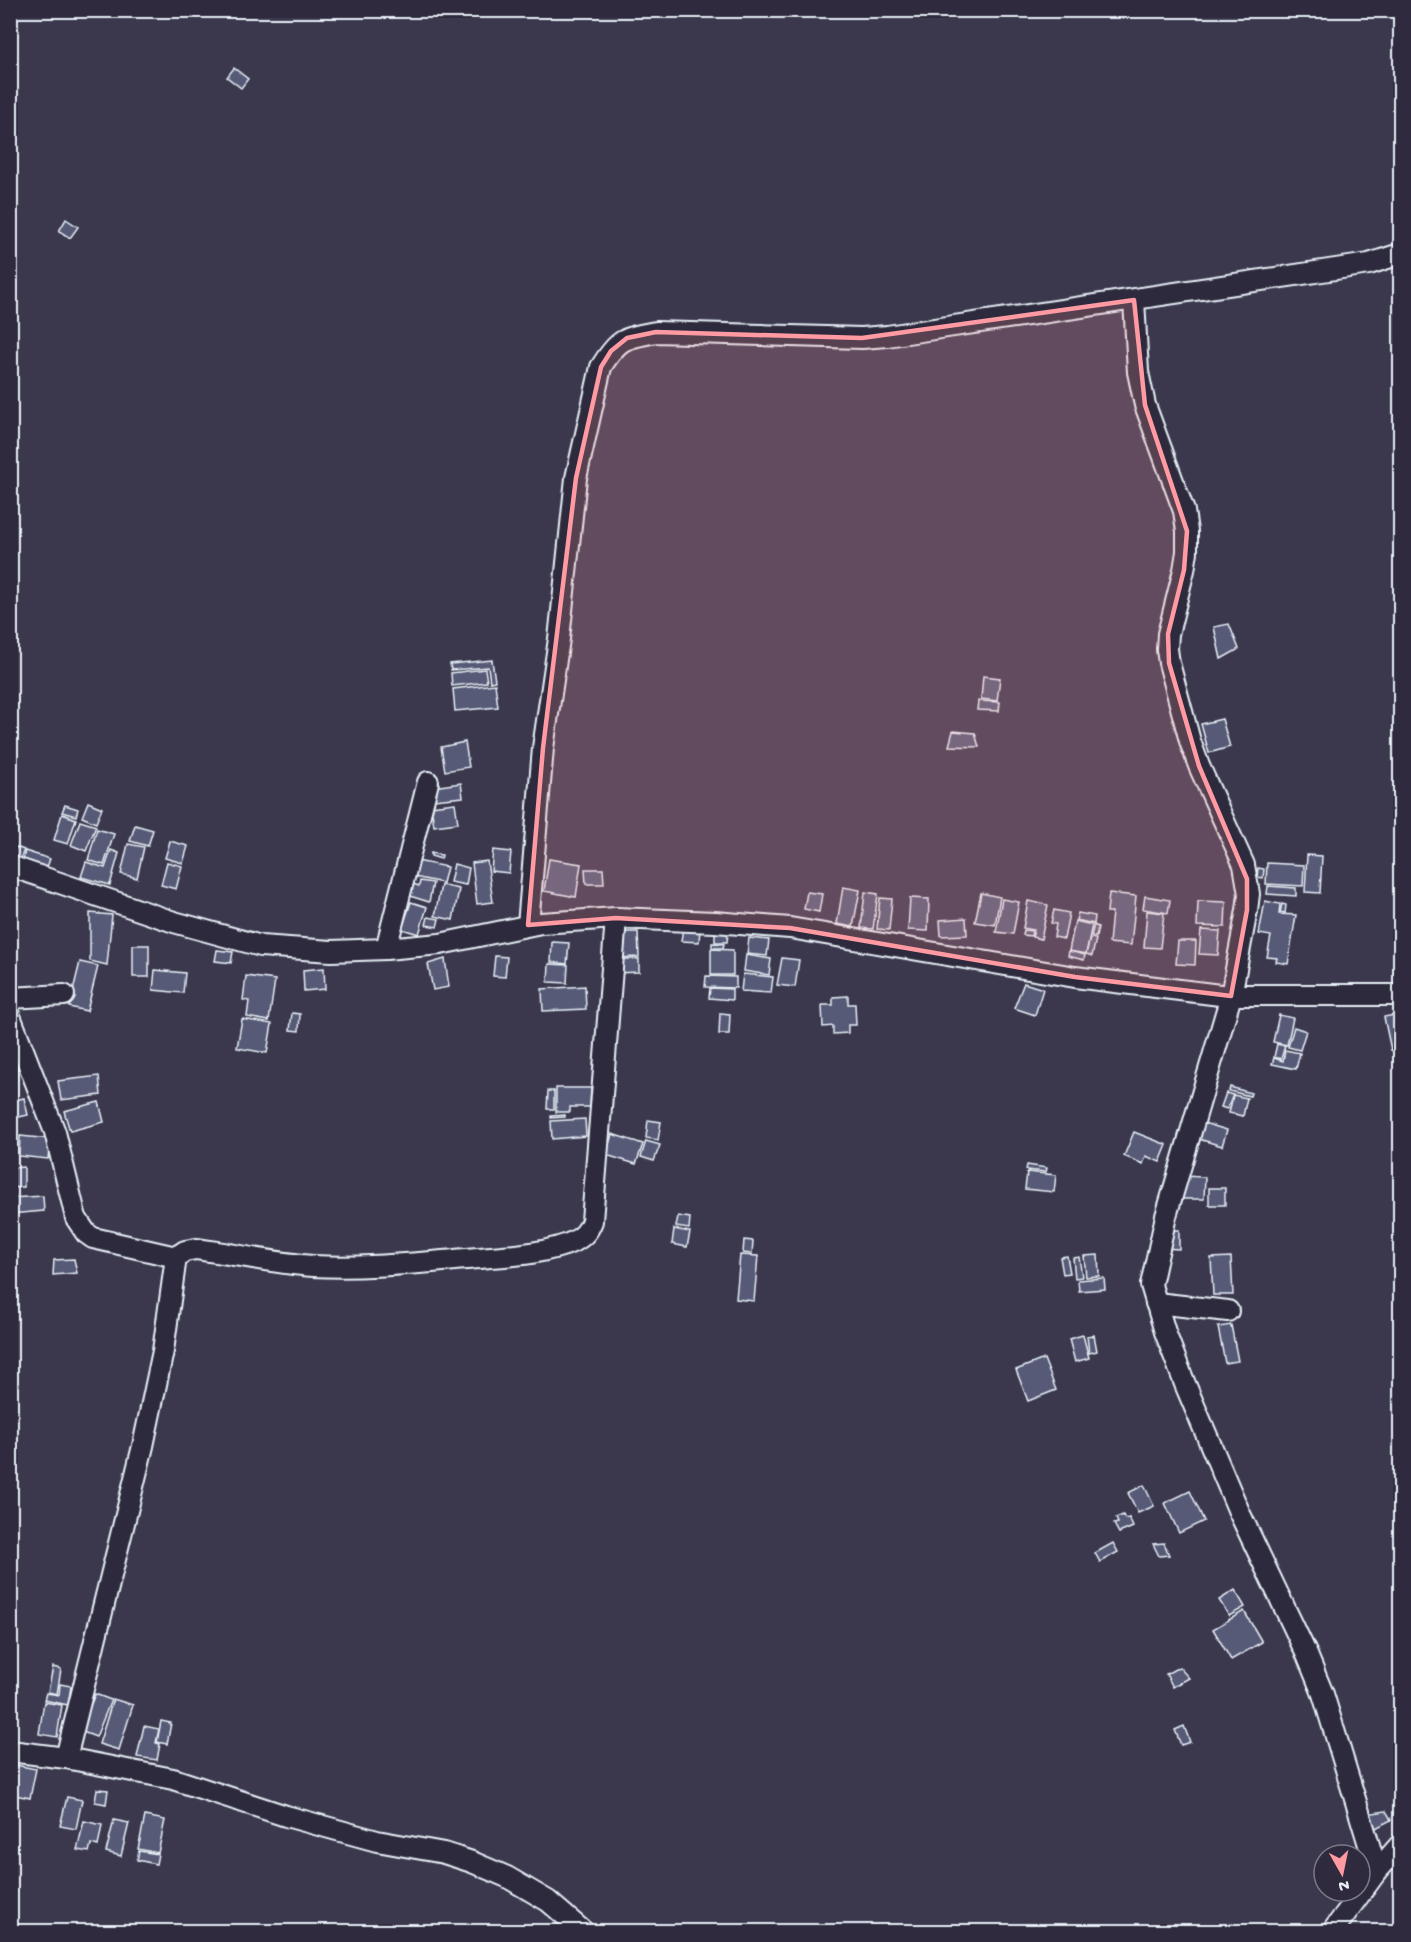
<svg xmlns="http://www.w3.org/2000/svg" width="1411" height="1942" font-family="'Gochi Hand',sans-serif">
<rect width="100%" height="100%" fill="#3b384e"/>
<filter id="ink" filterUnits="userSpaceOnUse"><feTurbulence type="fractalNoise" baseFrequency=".0167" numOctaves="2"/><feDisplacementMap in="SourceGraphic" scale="12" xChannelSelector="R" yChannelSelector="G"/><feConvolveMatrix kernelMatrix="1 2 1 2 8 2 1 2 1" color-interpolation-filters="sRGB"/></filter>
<g filter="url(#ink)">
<!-- building -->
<g fill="#575a76" stroke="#e8f1f8" stroke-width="1.5">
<path d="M234,68L248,79L241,88L227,77Z"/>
<path d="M66,219L78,227L70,238L59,231Z"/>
<path d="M1229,624L1239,649L1221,659L1214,627Z"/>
<path d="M492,660L495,681L490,682L488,667L451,670L450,664Z"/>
<path d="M485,669L487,682L452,686L451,673Z"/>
<path d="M983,676L1000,678L997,701L981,699Z"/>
<path d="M495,684L498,707L455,711L453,689Z"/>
<path d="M978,701L1000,702L999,711L977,710Z"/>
<path d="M1222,719L1230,747L1209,753L1201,724Z"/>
<path d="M953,731L975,733L979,747L949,746Z"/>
<path d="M465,742L469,767L445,771L441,747Z"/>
<path d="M461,783L463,797L434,800L433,787Z"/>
<path d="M10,798L19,801L16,808L10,806Z"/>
<path d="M88,802L102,808L96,823L82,817Z"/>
<path d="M455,803L458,823L434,826L431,806Z"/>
<path d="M65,805L78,809L76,816L62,812Z"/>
<path d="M10,809L16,810L10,826Z"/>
<path d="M62,814L76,819L68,844L54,840Z"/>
<path d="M80,821L96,826L86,851L71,845Z"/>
<path d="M135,825L153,830L148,846L130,841Z"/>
<path d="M97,829L114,834L104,865L88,860Z"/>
<path d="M170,841L188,846L183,863L165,858Z"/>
<path d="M128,844L144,847L137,878L121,874Z"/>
<path d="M16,847L24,850L20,860L12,857Z"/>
<path d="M111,850L119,853L110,885L81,877L86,862L105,868Z"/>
<path d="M493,850L511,852L509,873L491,871Z"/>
<path d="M25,851L50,859L47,867L23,859Z"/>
<path d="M431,853L442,855L441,859L431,856Z"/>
<path d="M1307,855L1322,856L1320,893L1305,892Z"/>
<path d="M549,859L581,864L576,897L544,891Z"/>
<path d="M417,861L447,867L443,883L414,877Z"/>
<path d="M487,861L493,902L477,904L472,863Z"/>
<path d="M167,862L182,866L176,889L161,885Z"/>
<path d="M1267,863L1304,865L1303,886L1266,884Z"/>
<path d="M454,864L469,868L466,885L450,882Z"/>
<path d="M1258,868L1264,869L1263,878L1257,877Z"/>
<path d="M585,869H603L604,884H586Z"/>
<path d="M420,881L433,883L429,902L410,896L413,884L419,886Z"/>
<path d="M441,885L459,889L453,920L435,916Z"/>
<path d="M1268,886L1296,888V896L1267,894Z"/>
<path d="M843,887L860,890L853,927L837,924Z"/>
<path d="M807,892L822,894L819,912L804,909Z"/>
<path d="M865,892L878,894L873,929L861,928Z"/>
<path d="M981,893L1000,897L995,925L975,922Z"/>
<path d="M1109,893L1136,896L1131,945L1109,943L1112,912H1107Z"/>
<path d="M1145,896L1170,900L1168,913L1143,909Z"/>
<path d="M880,898L892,899L889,930L877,929Z"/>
<path d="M910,898L929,899L928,931L908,930Z"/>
<path d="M1002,899L1019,902L1013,934L996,932Z"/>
<path d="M1028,901L1048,905L1041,939L1032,937L1034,930L1023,928Z"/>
<path d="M1198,901L1226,902L1225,927L1197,926Z"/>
<path d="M1265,901L1280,904L1279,914L1296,915L1288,964L1276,962L1277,958L1267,957L1271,936L1259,934Z"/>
<path d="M411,902L427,907L419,934L402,929Z"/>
<path d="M1282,904L1286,905L1285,913L1280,912Z"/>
<path d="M1054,910L1069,913L1064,939L1054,937L1056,924L1051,923Z"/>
<path d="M1147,911L1164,913L1160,948L1144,947Z"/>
<path d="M90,913L112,915L107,965L90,961Z"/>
<path d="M1078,913L1095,916L1094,924L1076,920Z"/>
<path d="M428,917L439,919L437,927L426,925Z"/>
<path d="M966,918L967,935L941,936L940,920Z"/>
<path d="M1075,921L1092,925L1086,954L1069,951Z"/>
<path d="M1094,925L1098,927L1096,937L1091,936Z"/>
<path d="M683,928L700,929L699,942L681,941Z"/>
<path d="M1024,930L1032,931L1031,936L1023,935Z"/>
<path d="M1201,930L1220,931L1218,955L1199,954Z"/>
<path d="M617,932H638L639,957L617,958Z"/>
<path d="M715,933H728L727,942H715Z"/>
<path d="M749,938L769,940L767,956L747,954Z"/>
<path d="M1090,938L1096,939L1092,956L1086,954Z"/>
<path d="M1178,941H1196L1195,965L1176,964Z"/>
<path d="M552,942L569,943L567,964L551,962Z"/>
<path d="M712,943L724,944L723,948H712Z"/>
<rect x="133" y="945" width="16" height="32"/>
<path d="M711,949L733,950V975H711Z"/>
<path d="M217,950L233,952L231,963L215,961Z"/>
<path d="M1069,951L1085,955L1084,960L1068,956Z"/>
<path d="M746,955L771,959L769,975L744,971Z"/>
<path d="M495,956L507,957L505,977L493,976Z"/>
<path d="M782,958L799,960L795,987L777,985Z"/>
<path d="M445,959L449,987L433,990L428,964Z"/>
<path d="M616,959H639V972L617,973Z"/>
<path d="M80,962L98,966L87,1011L69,1007Z"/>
<path d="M549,964L568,965L567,983L548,982Z"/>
<path d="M324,968L325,989L304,991L303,970Z"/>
<path d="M155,970L185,973L183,993L153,990Z"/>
<path d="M743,974L773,977L771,993L741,991Z"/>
<path d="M246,976L275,980L269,1021L247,1017L249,1001L243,1000Z"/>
<path d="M706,976L736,977V988L705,987Z"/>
<path d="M1024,983L1043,989L1035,1015L1014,1008Z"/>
<path d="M585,986L586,1009L543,1011L542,989Z"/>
<path d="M710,988L732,989V1000L709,998Z"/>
<path d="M848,996V1004H855L856,1025H848V1033L833,1034V1026L823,1027L822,1005H833V997Z"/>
<path d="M292,1013L300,1014L299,1031L290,1030Z"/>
<path d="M720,1013L730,1014L729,1034H719Z"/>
<path d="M1400,1014V1048L1391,1050L1384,1017Z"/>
<path d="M1279,1015L1293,1018L1287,1045L1273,1042Z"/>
<path d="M242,1019L272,1024L267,1053L237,1048Z"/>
<path d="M1294,1027L1306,1031L1300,1050L1288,1047Z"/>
<path d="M1277,1044L1285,1046L1281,1059L1274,1057Z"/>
<path d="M1400,1049V1055L1394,1056L1393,1050Z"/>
<path d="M1285,1050L1300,1053L1296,1069L1272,1064L1274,1058L1283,1061Z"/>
<path d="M10,1065L17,1066L16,1095L10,1094Z"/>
<path d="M99,1076L101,1095L61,1100L58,1081Z"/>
<path d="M1230,1087L1251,1093L1250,1096L1229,1091Z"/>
<path d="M556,1088H591L590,1107H570V1112H556Z"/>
<path d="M548,1091H554V1109H547Z"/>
<path d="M1226,1093L1233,1095L1227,1109L1221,1107Z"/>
<path d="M1233,1095L1247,1098L1243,1116L1229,1113Z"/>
<path d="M24,1098L28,1115L10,1119V1101Z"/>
<path d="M99,1102L104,1122L70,1131L64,1111Z"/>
<path d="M565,1115V1117L551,1118V1116Z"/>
<path d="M585,1119L586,1136L552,1139L551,1121Z"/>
<path d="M648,1120L661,1122L658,1140L646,1138Z"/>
<path d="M1197,1121L1227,1130L1222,1146L1192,1137Z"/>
<path d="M1134,1132L1167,1145L1160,1162L1146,1156L1143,1164L1124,1156Z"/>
<path d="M612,1134L643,1144L636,1164L606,1155Z"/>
<path d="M20,1136L50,1139L48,1159L19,1156Z"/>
<path d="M646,1141L660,1145L654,1161L641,1157Z"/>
<path d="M1027,1165L1047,1168L1046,1172L1026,1170Z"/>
<path d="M24,1167V1187L10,1188V1168Z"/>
<path d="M1027,1172L1056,1175L1054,1192L1025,1189Z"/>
<path d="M1181,1176L1205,1177L1204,1199H1181Z"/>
<rect x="1209" y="1188" width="16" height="17"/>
<path d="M43,1196L44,1211L10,1214V1198Z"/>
<path d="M678,1216L690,1218L689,1229L676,1227Z"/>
<path d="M674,1229L690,1232L687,1247L672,1244Z"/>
<path d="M1163,1230H1179V1249L1162,1248Z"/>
<path d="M744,1240L753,1241L752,1254L743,1253Z"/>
<path d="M740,1255L758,1256L754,1301L736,1299Z"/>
<path d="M1098,1255L1099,1276L1086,1277L1084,1256Z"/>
<path d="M1067,1256L1070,1273L1063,1274L1060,1257Z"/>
<path d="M1079,1257L1082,1277L1075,1278L1073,1258Z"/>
<path d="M1231,1257L1233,1295H1213L1211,1258Z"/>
<path d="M74,1259L77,1273L53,1275L54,1260Z"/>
<path d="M1104,1278L1105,1289L1079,1291L1078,1280Z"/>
<path d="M1231,1325L1238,1361L1225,1363L1218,1327Z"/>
<path d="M1083,1335L1089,1358L1075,1362L1069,1339Z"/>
<path d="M1094,1335L1097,1351L1089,1353L1087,1336Z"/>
<path d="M1044,1359L1056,1390L1028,1401L1016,1370Z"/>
<path d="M1144,1485L1154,1506L1138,1513L1128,1493Z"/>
<path d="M1190,1491L1204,1521L1179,1533L1165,1503Z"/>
<path d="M1123,1515L1125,1519L1129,1518L1133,1527L1119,1533L1114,1524L1118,1523L1116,1518Z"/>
<path d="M1113,1543L1118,1552L1100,1562L1095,1553Z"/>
<path d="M1164,1543L1169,1555L1159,1556L1153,1544Z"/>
<path d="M1235,1590L1245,1607L1229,1616L1219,1600Z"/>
<path d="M1244,1611L1262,1642L1231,1660L1213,1629Z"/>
<path d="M53,1667L61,1669L57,1694L48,1692Z"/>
<path d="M1179,1667L1189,1678L1173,1687L1166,1674Z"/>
<path d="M60,1684L71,1686L68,1705L44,1700L46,1693L59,1695Z"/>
<path d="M95,1694L111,1700L96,1737L80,1731Z"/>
<path d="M113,1699L133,1705L119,1750L99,1744Z"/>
<path d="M44,1702L62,1705L57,1737L39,1734Z"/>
<path d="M161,1721L171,1723L167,1744L157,1742Z"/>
<path d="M144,1726L159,1729L156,1743L160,1744L157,1760L137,1757Z"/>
<path d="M1184,1726L1190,1742L1181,1745L1175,1730Z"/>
<path d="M10,1764L36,1769L30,1798L10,1794Z"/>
<path d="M97,1789L108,1790L106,1804L95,1802Z"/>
<path d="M67,1797L82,1800L76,1829L60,1826Z"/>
<path d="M1386,1811L1391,1820L1372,1830L1366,1814Z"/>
<path d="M145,1816L165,1820L158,1853L138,1849Z"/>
<path d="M114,1820L129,1823L121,1856L106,1852Z"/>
<path d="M84,1821L102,1825L98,1846L91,1844L89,1852L77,1850Z"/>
<path d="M139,1851L158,1854L156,1864L137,1860Z"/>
</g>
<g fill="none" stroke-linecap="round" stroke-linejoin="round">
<defs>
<g id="minor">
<path d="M1134,300L1138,372L1145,405L1184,511L1187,531V552L1184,570L1168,634L1167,649L1169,663L1190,741L1199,766L1244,865L1249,894L1247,910L1231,996L1166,1216L1151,1285L1165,1332L1185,1384L1240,1514L1307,1655L1323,1694L1377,1871"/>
<path d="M10,866L174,922L261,946L331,951L386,949L440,944L541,923L616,918L715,922L790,928L1075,977L1220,995H1400"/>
<path d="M528,925L543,748L559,639L576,478L601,367C619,338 624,338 656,332L862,338L887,336L1369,264L1400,254"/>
<path d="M386,949L428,782"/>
<path d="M10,998L64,995"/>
<path d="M10,1016L55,1132L76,1218L86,1233L93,1238L176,1257L185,1251L196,1249C235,1254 273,1263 313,1266C363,1269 417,1263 467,1259C500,1256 545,1255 575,1241C584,1236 588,1231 592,1221L616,918"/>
<path d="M1156,1303L1228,1311"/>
<path d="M10,1751L66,1758L173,1779L286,1816L377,1841L444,1853L472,1862L507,1877L548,1901L584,1932"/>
<path d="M66,1758L143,1446L163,1351L176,1257"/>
<path d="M1332,1932L1377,1871L1400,1845"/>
</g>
</defs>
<!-- minor casing -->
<use href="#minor" stroke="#e8f1f8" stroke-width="24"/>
<!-- minor -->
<use href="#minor" stroke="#2f2a3d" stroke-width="20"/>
</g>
</g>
<!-- marked area -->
<path fill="#ff9aa2" fill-opacity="0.2" stroke="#ff9aa2" stroke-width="4.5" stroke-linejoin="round" d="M1134,300L1145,405L1187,531L1184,570L1168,634L1169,663L1199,766L1247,879V910L1231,996L1075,977L790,928L616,918L528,925L543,748L576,478L601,367L611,351L627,338L656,332L862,338Z"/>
<!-- margin -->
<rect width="1411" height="1942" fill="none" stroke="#2f2a3d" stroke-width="36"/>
<rect x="18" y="18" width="1375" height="1906" fill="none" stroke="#e8f1f8" stroke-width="2" filter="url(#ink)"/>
<!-- north arrow -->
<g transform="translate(1342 1873) rotate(171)"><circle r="28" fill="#2f2a3d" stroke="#797a88" stroke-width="1.5"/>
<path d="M0-4.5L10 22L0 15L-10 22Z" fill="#ff9aa2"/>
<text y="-9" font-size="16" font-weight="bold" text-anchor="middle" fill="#e8f1f8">N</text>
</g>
</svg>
